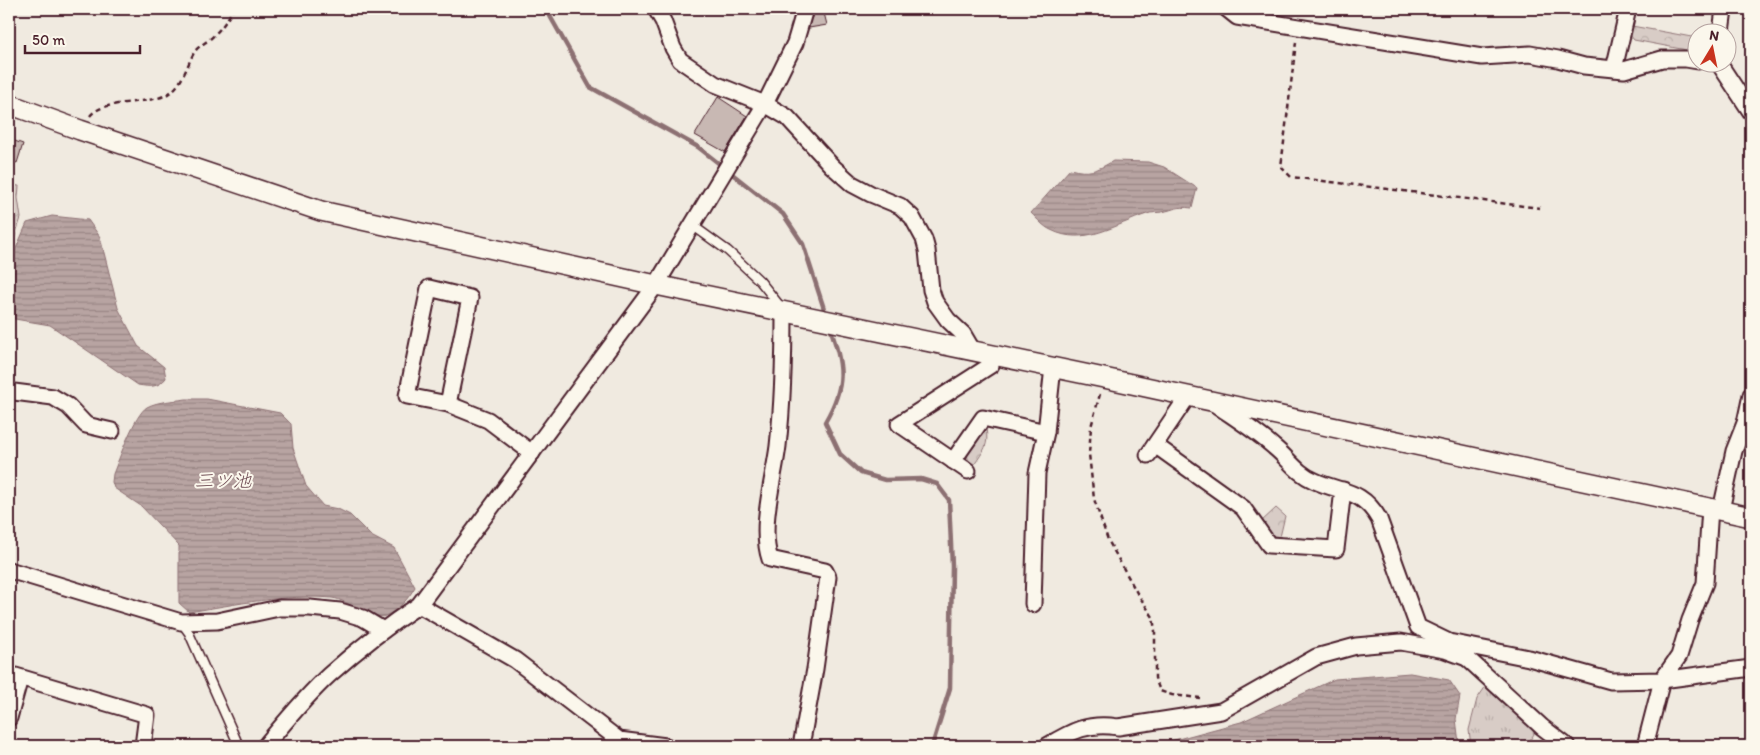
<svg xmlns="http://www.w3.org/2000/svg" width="1760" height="755" font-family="Itim,'Klee One',sans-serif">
<defs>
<pattern id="grass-tufts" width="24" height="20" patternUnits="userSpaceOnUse" patternTransform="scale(1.25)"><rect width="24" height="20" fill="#d8ccc6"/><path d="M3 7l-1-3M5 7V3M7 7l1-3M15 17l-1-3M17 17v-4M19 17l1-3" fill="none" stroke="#bbafaa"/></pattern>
<pattern id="forest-crowns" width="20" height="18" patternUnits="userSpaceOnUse" patternTransform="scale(1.25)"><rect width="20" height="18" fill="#d8ccc6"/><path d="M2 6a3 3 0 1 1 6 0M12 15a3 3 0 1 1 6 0" fill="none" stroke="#bbafaa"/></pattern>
<pattern id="water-rules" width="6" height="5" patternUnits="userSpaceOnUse" patternTransform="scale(1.25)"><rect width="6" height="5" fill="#b8a4a2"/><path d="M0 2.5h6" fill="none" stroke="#988584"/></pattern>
</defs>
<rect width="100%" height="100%" fill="#f0eae0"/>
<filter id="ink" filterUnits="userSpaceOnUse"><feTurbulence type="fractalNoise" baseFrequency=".02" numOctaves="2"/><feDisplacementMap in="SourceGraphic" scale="10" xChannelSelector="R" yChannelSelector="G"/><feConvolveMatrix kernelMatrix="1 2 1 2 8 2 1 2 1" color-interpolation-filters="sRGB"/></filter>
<g filter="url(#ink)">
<!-- grass -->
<path fill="url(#grass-tufts)" stroke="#917678" d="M1486,686L1533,728L1534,734L1526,746H1471L1469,730L1477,699Z"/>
<!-- forest -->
<g fill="url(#forest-crowns)" stroke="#917678">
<path d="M1632,26L1697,38V52L1634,40L1630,35Z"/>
<path d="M9,185L19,186L18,198L21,218L14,239L9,237Z"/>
<path d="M986,428C989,446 984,450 974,465L968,459L967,453L983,429Z"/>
<path d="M1276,508L1285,516L1280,537L1271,535L1261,522Z"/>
</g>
<!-- water -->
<g fill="url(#water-rules)" stroke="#8c6f72">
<path d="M1113,161L1148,162L1164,167L1197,188L1192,208C1176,206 1176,209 1162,212C1157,213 1151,212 1147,214C1116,224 1084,247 1051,230C1044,227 1037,219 1031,213L1070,169C1089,174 1096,171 1113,161Z"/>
<path d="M52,216L88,220L100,237L118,308L138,346L164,367L166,378C158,388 150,387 138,385L50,325L9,318V259L14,253L27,223Z"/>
<path d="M186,399H207L280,413L291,424L293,448L306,486L323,506L338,509L350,515L371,536L394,548L415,587C408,599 399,610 385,616C370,621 349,600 332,598C284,594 237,604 189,612L179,603V546L141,506L114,488L112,482L113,474C119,459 135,414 147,407C158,401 174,401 186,399Z"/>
<path d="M1410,673L1449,680L1460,696L1456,719L1459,743L1455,746H1152L1241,722L1335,679Z"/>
</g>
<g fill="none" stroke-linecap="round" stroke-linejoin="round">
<!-- stream -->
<g stroke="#8c6f72" stroke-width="4.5">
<path d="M546,9L590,87L698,147L783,214L803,244L826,315"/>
<path d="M830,327C843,366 847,384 825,422L840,454L861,473L885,480L921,479L937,484L949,500L952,566L950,688L932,746"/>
</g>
</g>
<!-- building -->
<g fill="#c8b8b3" stroke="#4a1f2b">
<path d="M810,9H823L827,25L809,28L808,19L812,18Z"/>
<path d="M718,97L747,116L725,152L695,135Z"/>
<path d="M9,139L23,144L17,163L9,160Z"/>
</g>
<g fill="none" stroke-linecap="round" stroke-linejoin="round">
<defs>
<g id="service">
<path d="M692,225L728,251L760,281L780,306"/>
<path d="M181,622L189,633L239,746"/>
</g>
<g id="minor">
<path d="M656,9L663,21L673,48L680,60L715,84L765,104L787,117L832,166L852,184L871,194L900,206L912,217L924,239L927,250L931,290L935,302L948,320L963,334L973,351"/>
<path d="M1227,9L1237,17L1482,57L1530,54L1558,59L1584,66L1624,70L1662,59H1686L1698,61"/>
<path d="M1721,32L1724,9"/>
<path d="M1720,65L1751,112"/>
<path d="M1614,69L1628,9"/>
<path d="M784,312C784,357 783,401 778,446C774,479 759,527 770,559L825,571L828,577L815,669L801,746"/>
<path d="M9,393L14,392L53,397L68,406L86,425L112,431"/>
<path d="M448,404L470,298L429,288L407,396L448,404L488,420L532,453"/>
<path d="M1215,404C1235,418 1256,431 1274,447C1289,459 1296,473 1315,481C1342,493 1362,489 1379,519L1418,627L1449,642L1529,658L1611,681L1662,680L1751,668"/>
<path d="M1155,445L1243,508L1269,545L1336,549L1343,490"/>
<path d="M1148,455L1188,396"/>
<path d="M953,461L983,418L1046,432"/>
<path d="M968,471L899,424L991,365L994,356"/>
<path d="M1721,510L1734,451L1745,423L1751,395"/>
<path d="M9,570L181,622L217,621L279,608H310L340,611L363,618L383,630"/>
<path d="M1033,604L1037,473L1046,432L1053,367"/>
<path d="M419,605L515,660L619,740L666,746"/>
<path d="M1468,649L1467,658L1542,727L1567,746"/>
<path d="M9,674L147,715L143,746"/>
<path d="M9,718L20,678"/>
<path d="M265,746C285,722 305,697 329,675C357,650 387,626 419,605L656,285L765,104L795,43L805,9"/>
<path d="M1047,746C1072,731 1088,722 1118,727L1221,711L1316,657L1356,646L1401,642L1445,650L1467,658"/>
<path d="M1645,746L1662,680L1679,656L1690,620L1705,583L1710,508"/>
</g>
<path id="tertiary" d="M9,104L80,130L321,211L656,285L1104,378L1751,517"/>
</defs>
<!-- service casing -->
<use href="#service" stroke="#4a1f2b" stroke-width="11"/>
<!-- minor casing -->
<use href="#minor" stroke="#4a1f2b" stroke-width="19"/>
<!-- tertiary casing -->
<use href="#tertiary" stroke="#4a1f2b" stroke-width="22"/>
<!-- path -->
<g stroke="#4a1f2b" stroke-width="2.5" stroke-dasharray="5 4" stroke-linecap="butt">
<path d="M1296,42L1281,167L1291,177L1540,208"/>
<path d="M90,116C103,99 147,105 166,95C183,86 186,66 195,51C199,46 205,43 210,39C220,30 227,21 233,9"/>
<path d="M1100,394L1091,427L1089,454L1094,499L1108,540L1137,593L1153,617L1155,631V678L1160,691L1172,695L1200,698"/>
</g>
<!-- service -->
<use href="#service" stroke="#fbf7ec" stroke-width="8"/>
<!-- minor -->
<use href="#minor" stroke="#fbf7ec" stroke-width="15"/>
<!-- tertiary -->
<use href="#tertiary" stroke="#fbf7ec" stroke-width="19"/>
</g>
</g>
<g text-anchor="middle" stroke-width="4" stroke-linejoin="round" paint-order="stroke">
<!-- water labels -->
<g font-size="19" font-style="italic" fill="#704e55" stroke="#fbf7ec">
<text x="223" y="487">三ツ池</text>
</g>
</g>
<!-- margin -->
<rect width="1760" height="755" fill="none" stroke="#fbf7ec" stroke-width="30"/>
<rect x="15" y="15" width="1730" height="725" fill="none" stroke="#4a1f2b" stroke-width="2" filter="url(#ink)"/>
<!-- north arrow -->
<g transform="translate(1712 48) rotate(10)"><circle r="24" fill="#fbf7ec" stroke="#b4a19f"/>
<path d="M0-4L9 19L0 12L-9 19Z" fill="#c8321e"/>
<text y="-8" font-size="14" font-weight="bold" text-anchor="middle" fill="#4a1f2b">N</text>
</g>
<!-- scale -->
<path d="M25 45v8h115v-8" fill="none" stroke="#4a1f2b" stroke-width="2.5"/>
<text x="32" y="45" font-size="15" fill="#4a1f2b" stroke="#fbf7ec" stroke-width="4" paint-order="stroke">50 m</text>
</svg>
